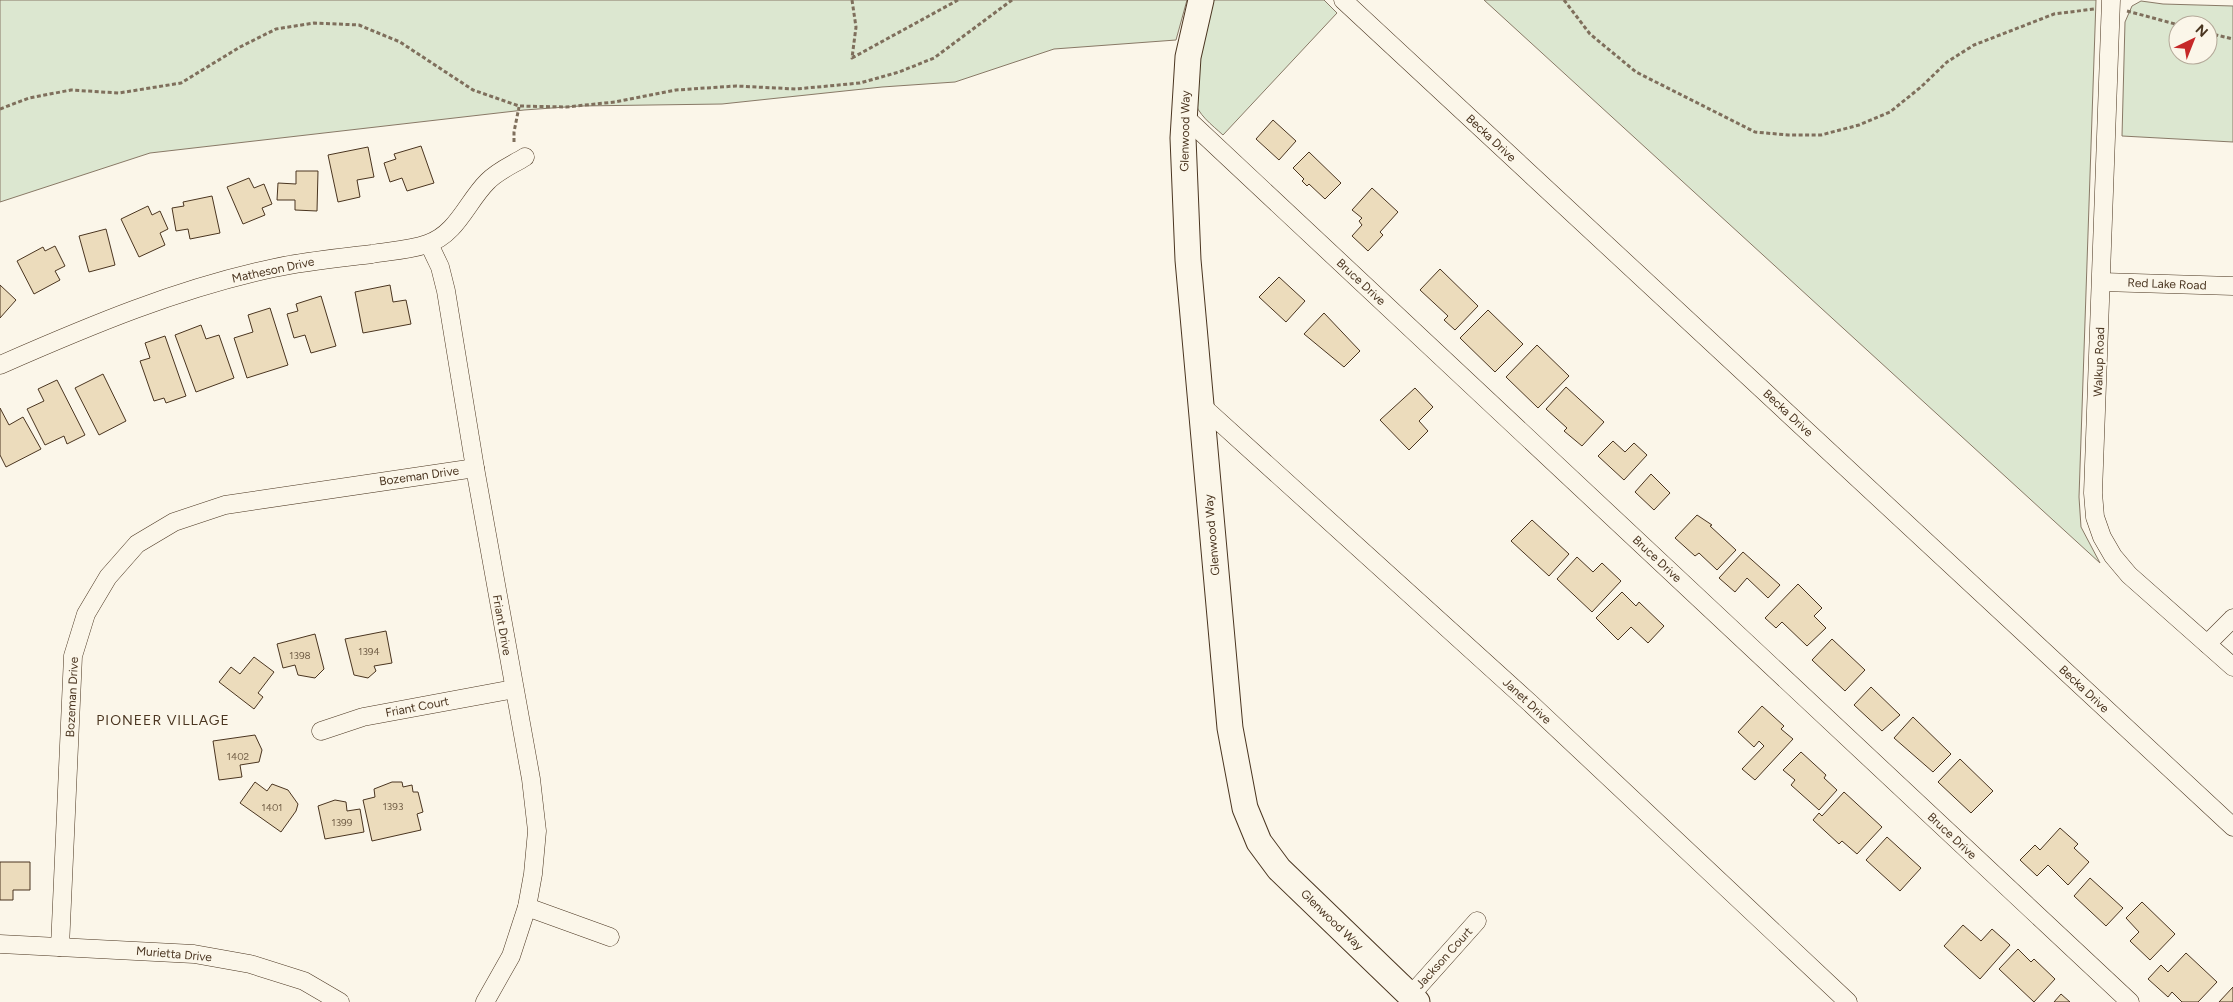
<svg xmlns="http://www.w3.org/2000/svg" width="2233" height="1002" font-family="Figtree,sans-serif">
<rect width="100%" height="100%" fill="#fbf6e9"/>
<!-- green -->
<g fill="#dce7d0" stroke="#887966" fill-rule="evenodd">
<path d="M0,0H1187L1176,40L1054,49L955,82L882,87L722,104L580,106L524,110L150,153L0,202Z"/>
<path d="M1214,0H1324L1337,13L1223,135C1212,125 1197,114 1194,99C1191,82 1207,17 1214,0Z"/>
<path d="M1484,0H2096L2079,497L2081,527L2100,563Z"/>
<path d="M2141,1L2163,4L2233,6V142L2122,136L2125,22L2132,6ZM2178,25H2208V55H2178Z"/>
</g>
<!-- building -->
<g fill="#ecdcbc" stroke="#4a3520">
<path d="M1273,120L1296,141L1279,160L1256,139Z"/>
<path d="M421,146L434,183L407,191L402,178L390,182L384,163L396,159L394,154Z"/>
<path d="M368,147L374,177L357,180L360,197L338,202L328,155Z"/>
<path d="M1309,152L1341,183L1325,199L1309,184L1307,186L1302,181L1304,179L1293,168Z"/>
<path d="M296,171H318L317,211L295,210V200H277L278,183L296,184Z"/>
<path d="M249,178L254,188L264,184L272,204L262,208L265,215L243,224L227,187Z"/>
<path d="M1372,188L1398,212L1380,232L1383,235L1368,251L1352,236L1362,225L1359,221L1362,218L1352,210Z"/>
<path d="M212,196L220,233L190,239L188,229L176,231L172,208L184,206L183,202Z"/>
<path d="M148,206L152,215L160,211L168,229L160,233L165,245L139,257L121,219Z"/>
<path d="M106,229L115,265L89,272L79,236Z"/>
<path d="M55,246L65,266L55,271L60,280L34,294L17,261L43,247L45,251Z"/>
<path d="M1440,269L1478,306L1455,330L1444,320L1448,316L1420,290Z"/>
<path d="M1279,277L1305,301L1286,322L1259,297Z"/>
<path d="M0,285L16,300L0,318Z"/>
<path d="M390,285L393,302L406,300L411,324L363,333L355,292Z"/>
<path d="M321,296L336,346L311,353L305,335L294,338L287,314L298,311L296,304Z"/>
<path d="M270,308L288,365L247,378L234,338L253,332L248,315Z"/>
<path d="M1488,310L1523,344L1495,372L1460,338Z"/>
<path d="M1324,313L1360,351L1344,367L1304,334Z"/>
<path d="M201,325L206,339L219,335L234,378L196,392L175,335Z"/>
<path d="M165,336L186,396L166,403L164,398L154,401L140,361L150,358L145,343Z"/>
<path d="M1537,345L1569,376L1538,408L1506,377Z"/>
<path d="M103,374L126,421L99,435L75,388Z"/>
<path d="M57,380L85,435L67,444L64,436L45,445L27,409L44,401L38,389Z"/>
<path d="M1566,387L1604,422L1582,446L1564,431L1567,428L1546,409Z"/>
<path d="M1415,388L1433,407L1419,421L1428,431L1409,450L1380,420Z"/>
<path d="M0,408L9,425L23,417L41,449L6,467L0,455Z"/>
<path d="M1613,441L1625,452L1634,443L1647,455L1624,480L1598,456Z"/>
<path d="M1651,474L1670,493L1654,510L1635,492Z"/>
<path d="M1697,515L1712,525L1710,526L1736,550L1717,570L1699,553L1695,556L1675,538Z"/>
<path d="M1532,520L1569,554L1549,576L1511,541Z"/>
<path d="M1743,552L1780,585L1768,598L1747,578L1735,592L1719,578Z"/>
<path d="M1577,557L1593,572L1602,563L1621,581L1592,612L1557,579Z"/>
<path d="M1798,584L1822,608L1814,616L1826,628L1807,646L1782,622L1776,628L1765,618Z"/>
<path d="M1622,592L1636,606L1639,602L1664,626L1648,643L1631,627L1618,640L1596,618Z"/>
<path d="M386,631L392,663L374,666L376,671L368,678L354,675L345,639Z"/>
<path d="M315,634L324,669L315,678L298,675L295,665L283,668L277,644Z"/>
<path d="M1832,639L1865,670L1845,691L1812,660Z"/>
<path d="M254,657L274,672L258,693L263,697L254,709L219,682L231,667L240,674Z"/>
<path d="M1871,687L1900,715L1882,731L1854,705Z"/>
<path d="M1762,706L1784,726L1781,729L1793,739L1755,780L1742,769L1764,746L1759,741L1754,747L1738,732Z"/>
<path d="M1913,717L1951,754L1933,772L1894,738Z"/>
<path d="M255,735L262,750L259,762L240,765L242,777L219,780L213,741Z"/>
<path d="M1801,752L1826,775L1824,778L1837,790L1819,810L1791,785L1795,780L1783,770Z"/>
<path d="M1960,759L1993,791L1971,813L1938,782Z"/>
<path d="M255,782L267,791L272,784L288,790L298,804L296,811L281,832L240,803Z"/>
<path d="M392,782H402L403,787L412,785L413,792H418L423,812L417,814L421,830L372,841L363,800L375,797L374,789Z"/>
<path d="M1844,792L1882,827L1857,854L1842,841L1839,844L1813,820L1819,813L1822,816Z"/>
<path d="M335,800L346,802L347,811L360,809L364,832L325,839L318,806Z"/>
<path d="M2060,828L2078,844L2074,848L2089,862L2068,885L2048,865L2037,876L2020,860L2035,845L2040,850Z"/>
<path d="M1887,837L1921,868L1900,891L1866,860Z"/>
<path d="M0,862H30V890H13V900H0Z"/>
<path d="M2090,878L2123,908L2106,926L2074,896Z"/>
<path d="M2142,902L2175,934L2150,960L2130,941L2139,932L2126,918Z"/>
<path d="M1963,925L1981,941L1992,929L2010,945L1980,979L1944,946Z"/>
<path d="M2018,949L2031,962L2034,959L2055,979L2034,1002L1999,969Z"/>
<path d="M2186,953L2217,982L2198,1002H2182L2172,992L2168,997L2148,979L2161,965L2168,972Z"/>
<path d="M2233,987V1002H2219Z"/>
<path d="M2061,994L2070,1002H2054Z"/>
</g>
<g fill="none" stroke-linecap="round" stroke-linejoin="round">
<defs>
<g id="street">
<path d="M1343,0L2233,827"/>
<path d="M2111,0L2093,493L2095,517L2102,537L2113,556L2129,575L2233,667"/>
<path d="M1184,116L2130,1002"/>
<path d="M429,244L440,267L446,291L475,468L531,779L537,831L533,874L527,907L511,956L485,1002"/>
<path d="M2102,282L2233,286"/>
<path d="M0,365C89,326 179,288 274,268C306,261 339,258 372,254C390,251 410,250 427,244C457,234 467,202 487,182C497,171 512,165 525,157"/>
<path d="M1201,405L1530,703L1848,1002"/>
<path d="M2207,644L2233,618"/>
<path d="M321,731L363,717L514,689"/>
<path d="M527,907L610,937"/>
<path d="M0,944L194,954L250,964L304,981L340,1002"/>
<path d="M60,947L73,656L86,614L108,577L137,544L174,522L225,505L475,468"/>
<path d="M1410,996L1477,921"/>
</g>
<path id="secondary" d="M1201,0L1188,57L1183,138L1188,260L1230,728L1245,808L1259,842L1279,869L1417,1002"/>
</defs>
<!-- street casing -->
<use href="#street" stroke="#4a3520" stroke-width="19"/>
<!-- secondary casing -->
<use href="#secondary" stroke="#4a3520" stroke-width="27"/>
<!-- path -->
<g stroke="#7f6f5c" stroke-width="3" stroke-dasharray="4 2.5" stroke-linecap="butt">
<path d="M852,0L856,27L852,58L958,0"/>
<path d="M1564,0L1590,34L1636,72L1755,132L1788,135H1821L1859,125L1890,112L1921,87L1947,62L1974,45L2054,14L2094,9"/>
<path d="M2127,11L2179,25"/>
<path d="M2208,33L2233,39"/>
<path d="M0,109L29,98L71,90L119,93L181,83L240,47L276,29L314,23L359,25L400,42L473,90L519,106L566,107L615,102L676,90L736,86L796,89L860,83L899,72L934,58L1012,0"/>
<path d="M514,142V132L519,107"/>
</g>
<!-- street -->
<use href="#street" stroke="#fbf6e9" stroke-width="18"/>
<!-- secondary -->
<use href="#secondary" stroke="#fbf6e9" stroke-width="25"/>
</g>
<g text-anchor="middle" stroke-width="4" stroke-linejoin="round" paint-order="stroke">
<!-- number labels -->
<g font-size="10" fill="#725f47">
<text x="369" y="655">1394</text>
<text x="300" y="659">1398</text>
<text x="238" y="760">1402</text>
<text x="393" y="810">1393</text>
<text x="272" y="811">1401</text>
<text x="342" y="826">1399</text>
</g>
<!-- street labels -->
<g font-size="12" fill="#4a3520" stroke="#fbf6e9">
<text transform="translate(1185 131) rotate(-89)" y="4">Glenwood Way</text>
<text transform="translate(1491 138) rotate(43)" y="4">Becka Drive</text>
<text transform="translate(273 270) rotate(-12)" y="4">Matheson Drive</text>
<text transform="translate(1361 282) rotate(43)" y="4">Bruce Drive</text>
<text transform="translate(2167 284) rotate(2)" y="4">Red Lake Road</text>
<text transform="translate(2099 362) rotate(-88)" y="4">Walkup Road</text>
<text transform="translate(1788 413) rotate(43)" y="4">Becka Drive</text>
<text transform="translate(419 476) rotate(-8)" y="4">Bozeman Drive</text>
<text transform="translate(1212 535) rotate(-95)" y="4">Glenwood Way</text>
<text transform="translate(1657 559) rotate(43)" y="4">Bruce Drive</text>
<text transform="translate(502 625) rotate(80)" y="4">Friant Drive</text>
<text transform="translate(2084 689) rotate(43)" y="4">Becka Drive</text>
<text transform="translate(72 697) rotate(-87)" y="4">Bozeman Drive</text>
<text transform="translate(1527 701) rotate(43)" y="4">Janet Drive</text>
<text transform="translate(417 707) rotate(-11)" y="4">Friant Court</text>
<text transform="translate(1952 836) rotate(43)" y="4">Bruce Drive</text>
<text transform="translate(1332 920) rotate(44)" y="4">Glenwood Way</text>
<text transform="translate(174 954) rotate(5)" y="4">Murietta Drive</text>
<text transform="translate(1444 958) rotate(-48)" y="4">Jackson Court</text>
</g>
<!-- neighbourhood labels -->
<g font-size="14" letter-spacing="1" fill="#4a3520" stroke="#fbf6e9">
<text x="163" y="725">PIONEER VILLAGE</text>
</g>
</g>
<!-- north arrow -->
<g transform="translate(2193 40) rotate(43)"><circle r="24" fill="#fbf6e9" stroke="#b4a999"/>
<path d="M0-4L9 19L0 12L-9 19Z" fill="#c62828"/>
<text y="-8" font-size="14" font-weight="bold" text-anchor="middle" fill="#4a3520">N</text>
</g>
</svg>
